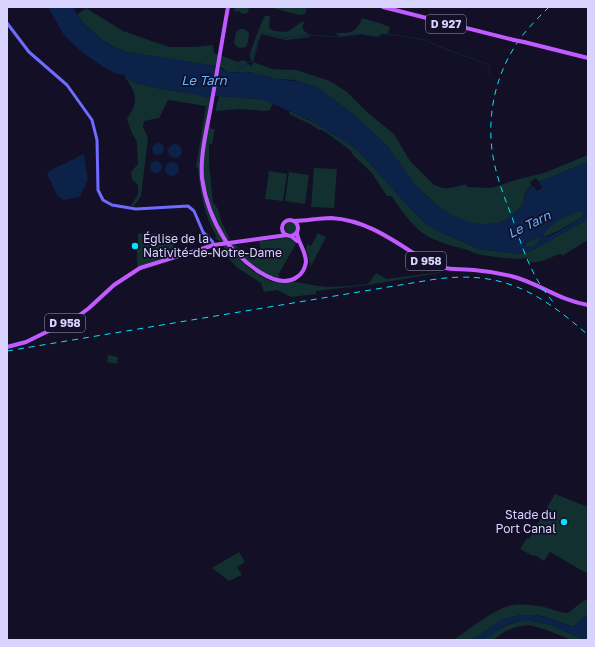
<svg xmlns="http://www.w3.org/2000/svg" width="595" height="647" font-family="'Golos Text',sans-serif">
<rect width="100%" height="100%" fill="#130f26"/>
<!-- green -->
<g fill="#12302f">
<path d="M235,7L248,8L249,10L246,14L240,13L239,11L235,12L234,11Z"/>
<path d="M269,7H307L305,14L299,15Z"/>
<path d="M86,8L123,31L169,47H194L213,45L214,53L238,62L243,60L247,62L251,67L253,62L251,61C251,59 250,57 250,55C250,52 263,18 265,16H270L269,28L274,31L287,32L303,21L304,22C300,33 307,30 310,37L286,40L261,34L253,62L272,69L296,70L330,81L347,92L368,113L394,134L410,161L434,185L443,188H451L466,184L467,187L491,188L498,186L515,180L544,173L588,155V162L539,182L536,178L530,182L532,186L527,189L524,196V203L519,209L507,219L497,223L484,225L470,223L457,219L438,206L415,185L387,146L354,115L317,87L294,80L277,79L248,72H228L221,67L210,65L126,52C106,45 90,32 77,15Z"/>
<path d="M362,18L379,23L390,27L388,34H382L377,37L361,34L341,37L335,33C350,33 356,34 362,18Z"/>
<path d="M244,29L249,32L248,42L246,47L241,48L237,47L234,43L236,32L240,29Z"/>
<path d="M124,75L135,83L166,90L211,96L209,123L211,129H215L212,144H209V165L213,202L218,209L222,223L230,239L222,242L214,238L217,237C204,216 200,192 198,168L196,167L206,106L168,100L159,118L144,121L143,127L148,138L141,196L134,206H131L138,194V185L132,179L131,172L138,164L137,142L131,131L127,119C140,99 136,94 124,75Z"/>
<path d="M219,96L261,99L273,103L270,110L266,111L239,109L216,111V108Z"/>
<path d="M290,111L323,127L358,150L410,208L425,223L436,230L479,249L520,254L529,252L588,219V240L562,256L561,254C551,256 541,264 530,262L528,258C512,260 493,257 478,254C473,253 469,250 464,249C448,245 434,241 421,232C409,222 400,208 391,196H387L371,172L354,156L350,150L324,131L317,129L312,125L289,114Z"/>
<path d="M314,168L337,169L334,208L311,207Z"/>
<path d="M269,171L287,174L283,201L265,199Z"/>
<path d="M289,172L309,175L305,204L285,201Z"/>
<path d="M580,211L582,212V217L560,230L544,237L543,236C548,223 567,215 580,211Z"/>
<circle cx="291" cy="228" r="6"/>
<path d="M142,233L174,234L173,256L137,267V244H138V234Z"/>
<path d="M318,233L326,237L311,266L306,248L308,244L311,246Z"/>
<path d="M284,237L291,239L296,244L278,275L280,276L278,278C259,273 244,259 231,244H234L254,260L261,252L259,241L273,240Z"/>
<path d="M537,237L540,239C538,245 531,249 525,247L526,243Z"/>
<path d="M223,245H226C237,258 250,271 266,279C277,285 281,281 292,282C301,282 310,285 319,286C336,288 352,286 368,284L376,273L387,279L440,272L439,273L368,285L316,291V294L291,297L277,290L264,292L261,283L238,268L229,259Z"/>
<path d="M108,355L118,357L117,364L107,362Z"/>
<path d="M555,494L588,507V574L550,552L544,561L535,555L533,556L520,549L527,538L529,539Z"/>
<path d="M239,552L245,562L237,567L242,575L229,581L212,568Z"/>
<path d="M588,598V624L587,616L573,627L546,617L535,615H521L503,619L472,640H454C468,630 497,607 513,605C521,604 531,605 538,606C549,607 558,613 568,613L583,601L585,602L584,601Z"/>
<path d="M527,620L551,625L584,640H571L547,630L529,625L516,627L506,631L493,640H483C498,629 508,623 527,620Z"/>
</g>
<!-- water -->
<g fill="#0c2248" fill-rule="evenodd">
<path d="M48,7H73C84,29 103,44 126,52L210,65C217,66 223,71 230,72C235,73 242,72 248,72C258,74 268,77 277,79C291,81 304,81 316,87C322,90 328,95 333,99C352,113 370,128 386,145C397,157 404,172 415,184C434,207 465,229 496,223C503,222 522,210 524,202C527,192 523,191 534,186L537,191L542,188L539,182L588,162V219L529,252L520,254L479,249L436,230L425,223L410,208L358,150L308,119L261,99L219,96H211L208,98L189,93L166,90L135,83L124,75L117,74L105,68L83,53L64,35ZM580,211L582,212V217C573,222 553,238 543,237C545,225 569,215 580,211ZM537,237L540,239C537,245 531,249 525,247L526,243Z"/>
<circle cx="158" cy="149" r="6"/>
<circle cx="175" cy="151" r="7"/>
<path d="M84,154L88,180L80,197L63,200L57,195L47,174L49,171Z"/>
<circle cx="156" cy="167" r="6"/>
<circle cx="172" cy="169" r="7"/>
<path d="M521,615H535L546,617L572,627L575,626L585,615L587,616L588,640H584C560,629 532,612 505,626C498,629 489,639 482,640C479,641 475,640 472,640L503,619Z"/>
</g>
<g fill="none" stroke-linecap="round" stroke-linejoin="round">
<!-- stream -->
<path stroke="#0c2248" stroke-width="1" d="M238,72L240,68L251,61L261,34L265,33L285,38L310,35L341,37L361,34L377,37L382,34H388L426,40L440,47L487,64L489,66L490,77"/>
<!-- secondary -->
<g stroke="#6f6bff" stroke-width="3">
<path d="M7,23L29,52L67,85L92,120L97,140L98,190L103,200L112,205L136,209L188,206L194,211L203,232"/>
<path d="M209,246L203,232L212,241L214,245"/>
</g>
<!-- primary -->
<g stroke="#c25bff" stroke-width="4">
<path d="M383,7L514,40"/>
<path d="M524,42L588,58"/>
<circle cx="290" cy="228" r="8"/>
<path d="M294,221C306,221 318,218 331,218C369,220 398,244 429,263C444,270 458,269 474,270C486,271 499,273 511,276C539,283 558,300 588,305"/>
<path d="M291,236L297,241"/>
<path d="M225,240C213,221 205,201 202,178C200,154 207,129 211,106C217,73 222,40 228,7"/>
<path d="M229,245C242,260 276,292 297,277C302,274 305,268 306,262C306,251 298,243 297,233"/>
<path d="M7,347L26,342L77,317L89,308L114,285L140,268L214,245L287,235"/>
</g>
<!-- rail -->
<g stroke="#00e5ff" stroke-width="1" stroke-dasharray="6 5" stroke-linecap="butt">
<path d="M549,7C540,16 530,26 522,36C495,72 485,118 494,162C498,181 505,199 512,217C523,249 531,277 554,303"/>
<path d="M7,351L430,280C499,269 537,290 588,335"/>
</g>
<!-- primary-bridge -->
<g stroke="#c25bff" stroke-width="4">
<path d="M514,40L524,42"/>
<path d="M225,240L229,245"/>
</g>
</g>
<!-- markers -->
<g fill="#00e5ff" stroke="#130f26" stroke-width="1.5">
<circle cx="135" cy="246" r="4"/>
<circle cx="564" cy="522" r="4"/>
</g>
<g text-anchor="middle" stroke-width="3.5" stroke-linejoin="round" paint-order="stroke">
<!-- shield labels -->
<g fill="#130f26" stroke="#9e99be" stroke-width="1">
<rect x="426" y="15" width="40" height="18" rx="3"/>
<rect x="406" y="252" width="40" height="18" rx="3"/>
<rect x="45" y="314" width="40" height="18" rx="3"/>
</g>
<g font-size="11" font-weight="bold" fill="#d9d4ff">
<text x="446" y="28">D 927</text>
<text x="426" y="265">D 958</text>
<text x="65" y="327">D 958</text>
</g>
<!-- poi labels -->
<g font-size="12" fill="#d9d4ff" stroke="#130f26" text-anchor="start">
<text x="143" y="243">Église de la<tspan x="143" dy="14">Nativité-de-Notre-Dame</tspan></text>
<text x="556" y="519" text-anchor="end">Stade du<tspan x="556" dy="14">Port Canal</tspan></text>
</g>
<!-- water labels -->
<g font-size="13" font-style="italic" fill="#62b6ff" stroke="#130f26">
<text x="204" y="85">Le Tarn</text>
<text transform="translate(529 224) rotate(-26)" y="5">Le Tarn</text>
</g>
</g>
<!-- border -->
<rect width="595" height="647" fill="none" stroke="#d9d4ff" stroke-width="16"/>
</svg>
